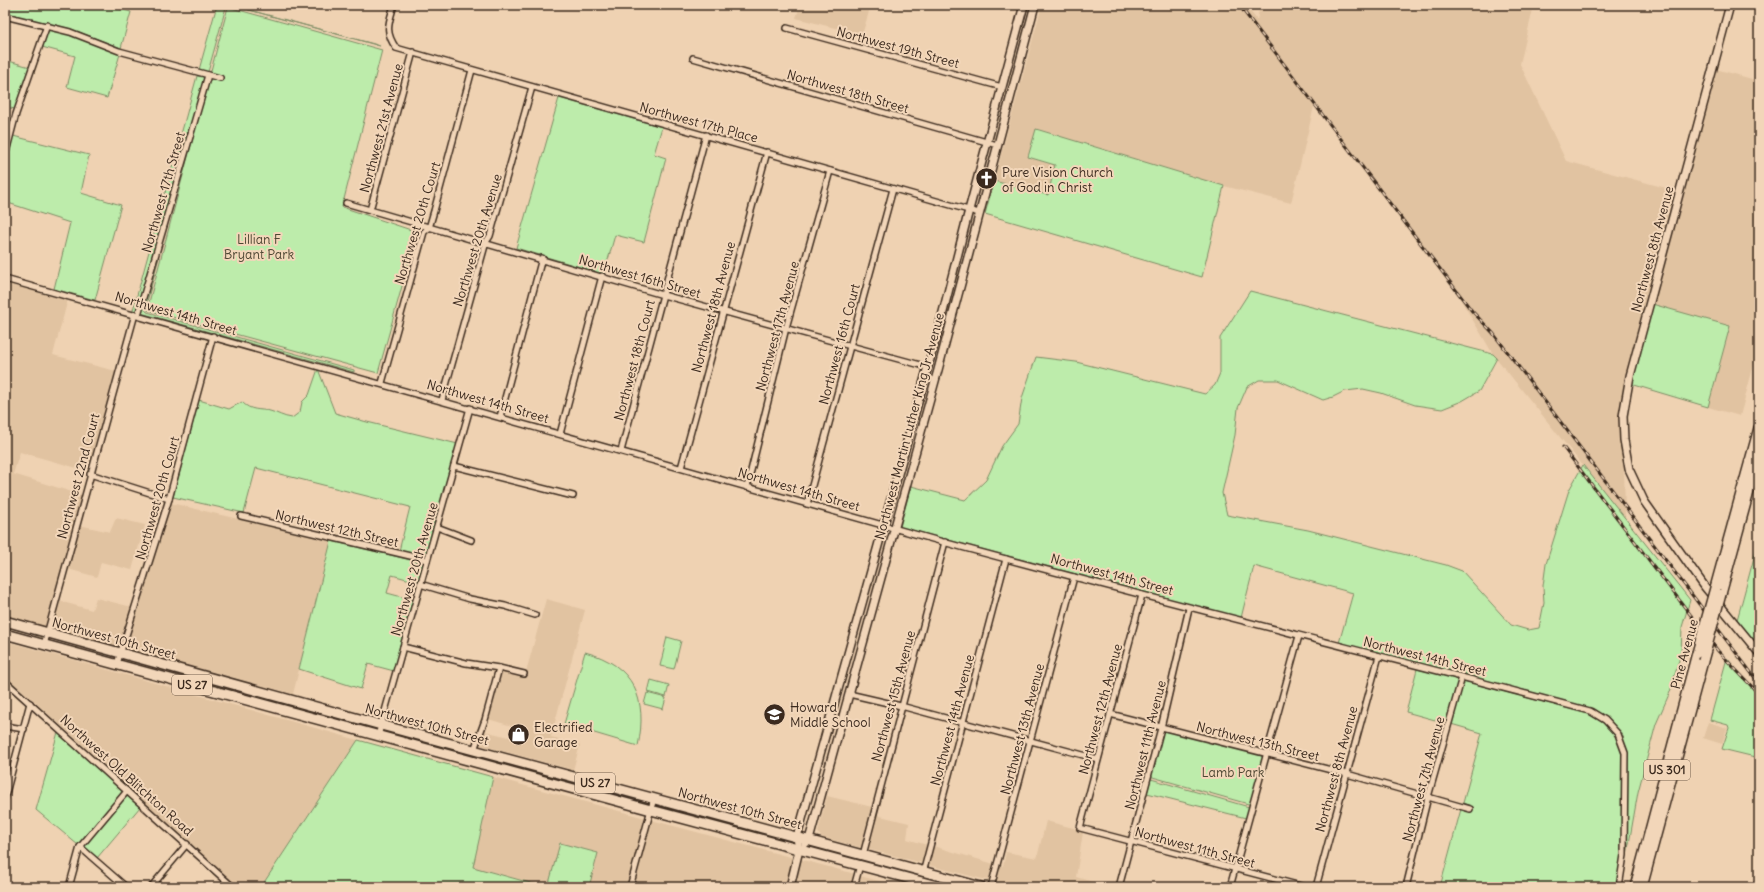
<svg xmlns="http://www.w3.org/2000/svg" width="1764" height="892" font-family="Delius,sans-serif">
<rect width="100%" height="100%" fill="#efd2b2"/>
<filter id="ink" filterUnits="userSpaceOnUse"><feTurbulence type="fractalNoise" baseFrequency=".025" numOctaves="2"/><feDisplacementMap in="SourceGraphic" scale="8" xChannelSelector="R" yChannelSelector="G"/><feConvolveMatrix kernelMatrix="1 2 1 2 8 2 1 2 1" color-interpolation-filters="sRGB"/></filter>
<g filter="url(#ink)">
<!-- built -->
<g fill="#e1c3a1">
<path d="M800,5H871L862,35L796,18Z"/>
<path d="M1042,5H1245L1257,20L1260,5H1534L1520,64L1566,161L1677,191L1627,375L1622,399L1620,417L1624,462L1625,518L1493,354L1446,275L1315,102L1291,203L1224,186L1037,129L1028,157L1056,165L1048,196L994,181Z"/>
<path d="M1716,69L1759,81V346L1740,416L1708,407L1730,326L1652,304Z"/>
<path d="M5,282L68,299L53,355L116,371L88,471L20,452L13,474L82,495L46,627L5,616Z"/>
<path d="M171,503L331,541L293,694L125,648Z"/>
<path d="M116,518L145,525L132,570L101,562L97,577L68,569L59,601L92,610L96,598L132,607L120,647L51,628L79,525L110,532Z"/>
<path d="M546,599L585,610L551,737L580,745L573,770L480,745L484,731L509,737L512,726L488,719L501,671L526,678L527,672H526Z"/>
<path d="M5,641L358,740L261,887H238L34,701L5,677Z"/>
<path d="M1708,722L1727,728L1722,744L1703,738Z"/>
<path d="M493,777L645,818L627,887H589L598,853L560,843L548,887L473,867Z"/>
<path d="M827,796L872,807L862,848L821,837L818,832Z"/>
<path d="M876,815L909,823L907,839L927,845L922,863L867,849Z"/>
<path d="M651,820L794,858L788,887H633Z"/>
<path d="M1046,821L1077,829V831L1083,832L1076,877L1110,887H1012L995,882L1000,865L1003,866L1006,852L1037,858Z"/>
<path d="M933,846L994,864L990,881L928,865Z"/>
<path d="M799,859L855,874L851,887H793Z"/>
<path d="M860,876L902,887H857Z"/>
</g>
<!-- green -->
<g fill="#bdecab" stroke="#7c8b64">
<path d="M5,5H105L131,12L121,48L71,29L5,13Z"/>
<path d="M217,5H228L226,7L208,72L199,70Z"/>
<path d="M231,5L374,44L380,46Z"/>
<path d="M228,7L382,50L342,207L417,232L378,373L147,310Z"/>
<path d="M49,29L69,35L120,54L107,98L67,87L75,56L42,47Z"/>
<path d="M5,60L30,67L15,109L5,107Z"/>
<path d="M197,76L204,77L202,88L136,311L133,310Z"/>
<path d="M559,98L662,127L654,154L666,158L644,242L615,235L604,274L516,248Z"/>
<path d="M1036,129L1224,186L1202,277L985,214L994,181L1048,195L1055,165L1028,157Z"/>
<path d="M13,136L89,155L81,193L121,205L95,300L54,289L70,223L5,202V167Z"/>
<path d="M159,257L145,309L147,312L354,370V372L141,313Z"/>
<path d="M1250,291L1493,354L1497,358L1479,391L1462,401L1442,409L1415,405L1381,393L1363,389L1345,391L1333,397L1323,400L1278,380H1259L1247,387L1238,408L1235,435L1222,493L1227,515L1308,530L1446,565L1462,571L1511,625L1528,630L1539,628L1544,603L1543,586L1546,564L1569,490L1583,465L1690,600L1682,627L1681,653L1670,692L1656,724L1638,792L1623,878L1627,855L1628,753L1620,731L1607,718L1594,709L1460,673L1339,643L1353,593L1254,566L1241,618L900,527L911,486L965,500L986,480L1002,446L1018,424L1022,398L1036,357L1076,362L1205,394L1215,385L1220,373V338Z"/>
<path d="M1652,304L1730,326L1708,407L1631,384Z"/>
<path d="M318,369L335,413L367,422L458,444L426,557L399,551L410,507L256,468L244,513L173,497L199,400L229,409L242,402C250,411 260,409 270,411C278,413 283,417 292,418L300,412L302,402L309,395Z"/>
<path d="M1759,539V649L1737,620Z"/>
<path d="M331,541L424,563L418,582L392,575L387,593L413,600L394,671L368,664L361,689L299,669Z"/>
<path d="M667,637L681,641L674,669L660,666Z"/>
<path d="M585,652C634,665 648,699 638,746L564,724Z"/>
<path d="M1727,658L1759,697V758L1722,749L1729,728L1728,725L1710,720Z"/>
<path d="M1417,669L1459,679L1446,723L1406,712Z"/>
<path d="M651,680L669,685L666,697L648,692Z"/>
<path d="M1464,681L1589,714L1603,723L1616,735L1623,754L1621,855L1617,887H1440L1461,809L1472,812L1473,807L1463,803L1482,733L1451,724Z"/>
<path d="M647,693L666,698L663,709L644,704Z"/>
<path d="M1161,728L1266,754L1252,805L1149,776Z"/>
<path d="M58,732L123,792L78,845L36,810Z"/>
<path d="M358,740L493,777L473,867L545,887H261Z"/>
<path d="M1151,779L1249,807L1246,818L1147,793Z"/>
<path d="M127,796L140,807L97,858L84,846Z"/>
<path d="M560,843L598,853L589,887H548Z"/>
</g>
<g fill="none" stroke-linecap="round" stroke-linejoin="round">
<defs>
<g id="street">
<path d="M394,5C389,23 384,31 396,48L979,213"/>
<path d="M5,16L70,32L119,51L220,78"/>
<path d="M787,28L1002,87"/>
<path d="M693,58L997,145"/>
<path d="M5,156L16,114L47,25"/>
<path d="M346,203L663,295L928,367"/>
<path d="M370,210L413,52"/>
<path d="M5,279C318,364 630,456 943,542C1158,601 1375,653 1590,711L1605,720L1618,734L1625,753L1624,855L1619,887"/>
<path d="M138,315L208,75"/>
<path d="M382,383L424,232L429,228L434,211L472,70"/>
<path d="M442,400L486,242L490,236L532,87"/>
<path d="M500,417L542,258"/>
<path d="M560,434L602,276"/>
<path d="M621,451L706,135"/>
<path d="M454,466L573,496"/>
<path d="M681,468L767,152"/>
<path d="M90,474L169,499"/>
<path d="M747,487L786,328L830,171"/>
<path d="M807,504L893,189"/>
<path d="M241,516L427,560"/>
<path d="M437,527L471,540"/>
<path d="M420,584L470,599L505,606L535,615"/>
<path d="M1142,595L1080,828L1305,887"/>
<path d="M44,645L135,314"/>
<path d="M403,647L466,663L499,668L524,674"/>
<path d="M117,664L169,499L213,336"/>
<path d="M5,681L233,887"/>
<path d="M849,694L901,706L1098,759"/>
<path d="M1110,714L1347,774L1470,809"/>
<path d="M5,726L24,729"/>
<path d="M378,736L470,408"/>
<path d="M474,750L485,720L499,668"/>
<path d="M5,797L30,703"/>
<path d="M80,847L126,887"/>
<path d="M863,855L945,542"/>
<path d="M923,873L1006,559"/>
<path d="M69,887L80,847L127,791"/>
<path d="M151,887L187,844"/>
<path d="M630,887L654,798"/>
<path d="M854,887L860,865"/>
<path d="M991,887L1074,577"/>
<path d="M1119,887L1161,728L1189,608"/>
<path d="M1230,887L1299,636"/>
<path d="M1316,887L1379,656"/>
<path d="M1406,887L1428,797L1462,677"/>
</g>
<g id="secondary">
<path d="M1730,5L1630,376L1623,416L1624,440L1629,469L1644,501L1705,587L1759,653"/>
<path d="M805,844L809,840L938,370L1035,5"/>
<path d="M790,887L799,850L797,837L942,316L969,210L1024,5"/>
</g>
<g id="highway">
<path d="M1715,588L1759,428"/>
<path d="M1721,594L1759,455"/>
<path d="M5,621L381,725L981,887"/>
<path d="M5,634L651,810L941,887"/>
<path d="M1635,887L1697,653"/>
<path d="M1642,887L1703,661"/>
</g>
</defs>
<!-- street casing -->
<use href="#street" stroke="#3b2a1e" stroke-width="8"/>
<!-- secondary casing -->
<use href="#secondary" stroke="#3b2a1e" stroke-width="10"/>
<!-- highway casing -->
<use href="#highway" stroke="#3b2a1e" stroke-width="12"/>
<!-- street -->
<use href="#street" stroke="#f2d6b9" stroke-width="5"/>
<!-- secondary -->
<use href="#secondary" stroke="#f2d6b9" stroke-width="7"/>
<!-- highway -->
<use href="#highway" stroke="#f2d6b9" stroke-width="9"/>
<defs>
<g id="rail">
<path d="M1239,5L1472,311L1493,333L1759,683"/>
<path d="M1563,447L1718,651L1759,694"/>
</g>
</defs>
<!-- rail casing -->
<use href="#rail" stroke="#3b2a1e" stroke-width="3"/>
<!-- rail -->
<use href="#rail" stroke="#f2d6b9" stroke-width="1.5" stroke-dasharray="4.5" stroke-linecap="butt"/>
<defs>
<g id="highway-bridge">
<path d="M1697,653L1715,588"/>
<path d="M1703,661L1721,594"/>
</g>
</defs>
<!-- highway-bridge casing -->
<use href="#highway-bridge" stroke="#3b2a1e" stroke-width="12" stroke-linecap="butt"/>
<!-- highway-bridge -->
<use href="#highway-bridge" stroke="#f2d6b9" stroke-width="9"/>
</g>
</g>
<!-- icons -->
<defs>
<symbol id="church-disc" viewBox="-11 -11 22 22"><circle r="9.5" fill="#3b2a1e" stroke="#f2d6b9"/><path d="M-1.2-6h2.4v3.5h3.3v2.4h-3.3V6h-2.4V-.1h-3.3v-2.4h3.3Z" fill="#fff"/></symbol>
<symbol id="school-disc" viewBox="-11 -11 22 22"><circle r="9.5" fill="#3b2a1e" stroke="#f2d6b9"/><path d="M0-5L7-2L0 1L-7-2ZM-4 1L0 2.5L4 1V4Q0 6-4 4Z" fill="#fff"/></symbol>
<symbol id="shop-disc" viewBox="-11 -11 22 22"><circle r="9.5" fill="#3b2a1e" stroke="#f2d6b9"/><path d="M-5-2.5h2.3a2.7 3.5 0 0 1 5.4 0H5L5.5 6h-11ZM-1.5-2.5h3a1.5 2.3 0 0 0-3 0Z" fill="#fff"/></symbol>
</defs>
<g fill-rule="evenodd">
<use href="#church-disc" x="974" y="166" width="25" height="25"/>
<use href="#school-disc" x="762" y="702" width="25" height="25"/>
<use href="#shop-disc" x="506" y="722" width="25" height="25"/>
</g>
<g text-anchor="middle" stroke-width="4" stroke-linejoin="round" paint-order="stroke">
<!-- shield labels -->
<g fill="#f2d6b9" stroke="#725e4c" stroke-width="1">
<rect x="172" y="675" width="40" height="20" rx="3"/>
<rect x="1644" y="760" width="46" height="20" rx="3"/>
<rect x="575" y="773" width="40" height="20" rx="3"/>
</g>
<g font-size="12" font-weight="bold" fill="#3b2a1e">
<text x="192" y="689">US 27</text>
<text x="1667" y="774">US 301</text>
<text x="595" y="787">US 27</text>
</g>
<!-- street labels -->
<g font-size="13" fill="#3b2a1e" stroke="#f2d6b9">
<text transform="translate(898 47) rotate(15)" y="5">Northwest 19th Street</text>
<text transform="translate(848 91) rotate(16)" y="5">Northwest 18th Street</text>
<text transform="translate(699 122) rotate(15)" y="5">Northwest 17th Place</text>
<text transform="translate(381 128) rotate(-75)" y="5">Northwest 21st Avenue</text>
<text transform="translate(163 192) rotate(-74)" y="5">Northwest 17th Street</text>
<text transform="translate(417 223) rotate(-73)" y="5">Northwest 20th Court</text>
<text transform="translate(477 240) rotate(-73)" y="5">Northwest 20th Avenue</text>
<text transform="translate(1652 249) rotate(-75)" y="5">Northwest 8th Avenue</text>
<text transform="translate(640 276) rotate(16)" y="5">Northwest 16th Street</text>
<text transform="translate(713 307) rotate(-75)" y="5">Northwest 18th Avenue</text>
<text transform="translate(176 313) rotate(16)" y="5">Northwest 14th Street</text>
<text transform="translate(777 326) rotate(-75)" y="5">Northwest 17th Avenue</text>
<text transform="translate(839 344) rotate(-75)" y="5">Northwest 16th Court</text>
<text transform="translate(634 360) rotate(-75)" y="5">Northwest 18th Court</text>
<text transform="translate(488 401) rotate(16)" y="5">Northwest 14th Street</text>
<text transform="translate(909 426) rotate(-75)" y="5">Northwest Martin Luther King Jr Avenue</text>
<text transform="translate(78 476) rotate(-75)" y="5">Northwest 22nd Court</text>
<text transform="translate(799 489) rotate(16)" y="5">Northwest 14th Street</text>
<text transform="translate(157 498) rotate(-74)" y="5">Northwest 20th Court</text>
<text transform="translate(337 528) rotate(13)" y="5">Northwest 12th Street</text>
<text transform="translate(414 569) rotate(-74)" y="5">Northwest 20th Avenue</text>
<text transform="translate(1112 574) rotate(15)" y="5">Northwest 14th Street</text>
<text transform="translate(114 638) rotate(15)" y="5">Northwest 10th Street</text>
<text transform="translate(1684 654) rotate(-75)" y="5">Pine Avenue</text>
<text transform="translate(1425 656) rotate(14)" y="5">Northwest 14th Street</text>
<text transform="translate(893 696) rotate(-75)" y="5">Northwest 15th Avenue</text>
<text transform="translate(1100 709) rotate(-75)" y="5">Northwest 12th Avenue</text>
<text transform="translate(952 720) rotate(-75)" y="5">Northwest 14th Avenue</text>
<text transform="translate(427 724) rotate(15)" y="5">Northwest 10th Street</text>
<text transform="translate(1022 729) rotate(-75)" y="5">Northwest 13th Avenue</text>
<text transform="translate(1258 741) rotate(14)" y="5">Northwest 13th Street</text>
<text transform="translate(1145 745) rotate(-76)" y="5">Northwest 11th Avenue</text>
<text transform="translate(1336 769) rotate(-75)" y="5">Northwest 8th Avenue</text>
<text transform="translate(127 775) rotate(42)" y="5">Northwest Old Blitchton Road</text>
<text transform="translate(1423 779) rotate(-75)" y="5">Northwest 7th Avenue</text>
<text transform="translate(740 808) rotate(15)" y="5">Northwest 10th Street</text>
<text transform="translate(1195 847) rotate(15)" y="5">Northwest 11th Street</text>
</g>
<!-- poi labels -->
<g font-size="13" fill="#3b2a1e" stroke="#f2d6b9" text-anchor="start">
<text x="1002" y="177">Pure Vision Church<tspan x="1002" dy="15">of God in Christ</tspan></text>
<text x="790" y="712">Howard<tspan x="790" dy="15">Middle School</tspan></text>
<text x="534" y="732">Electrified<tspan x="534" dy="15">Garage</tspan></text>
</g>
<!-- park labels -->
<g font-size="13" fill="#4e4733" stroke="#f2d6b9">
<text x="259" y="244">Lillian F<tspan x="259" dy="15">Bryant Park</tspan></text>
<text x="1233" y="777">Lamb Park</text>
</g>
</g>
<!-- margin -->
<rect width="1764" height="892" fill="none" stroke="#f2d6b9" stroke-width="20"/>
<rect x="10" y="10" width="1744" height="872" fill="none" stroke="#3b2a1e" stroke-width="1.5" filter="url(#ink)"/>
</svg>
